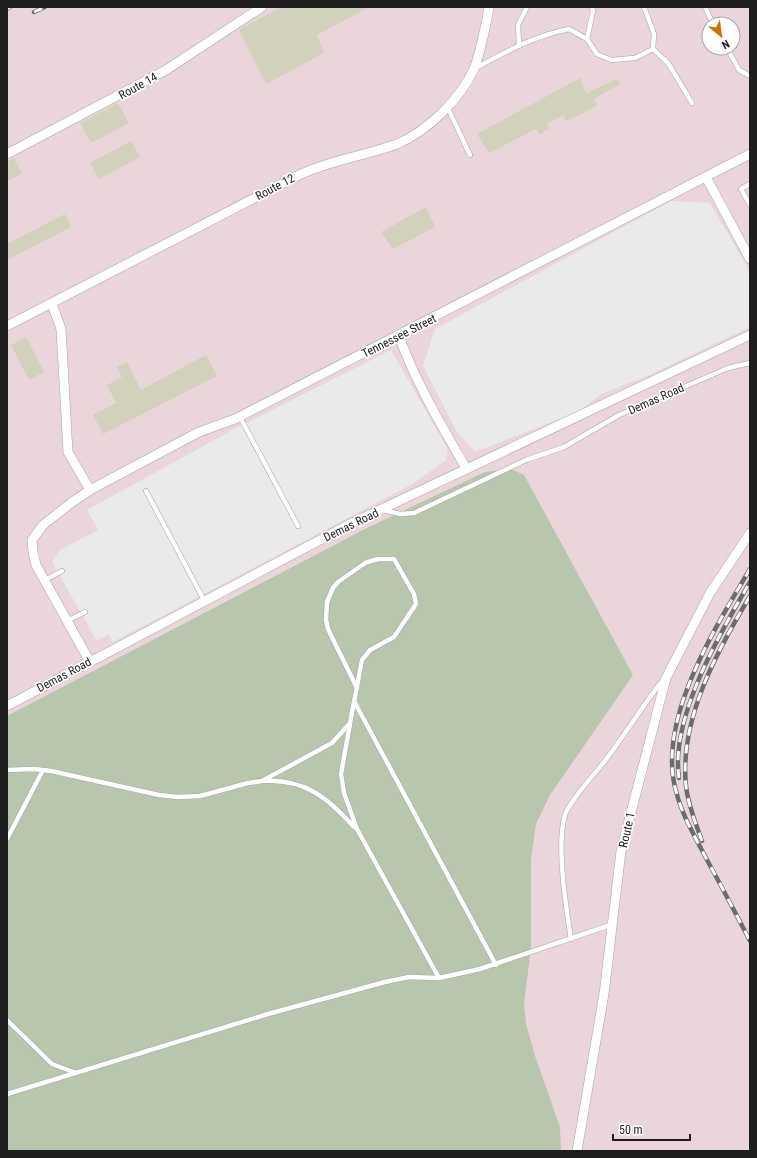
<svg xmlns="http://www.w3.org/2000/svg" width="757" height="1158" font-family="'Roboto Condensed',sans-serif">
<rect width="100%" height="100%" fill="#edf0e3"/>
<!-- industrial -->
<path fill="#ead5da" fill-rule="evenodd" d="M7,7H750V1151H7ZM709,24H733V48H709Z"/>
<!-- construction -->
<path fill="#b8c6ae" d="M511,469L524,475L633,675L550,795L536,824L531,859V948L524,1004L526,1024L535,1056L560,1127L561,1151H7V716L367,528L485,472Z"/>
<!-- parking -->
<g fill="#eaeaea">
<path d="M671,201L710,203L750,272V327L647,376L601,394L580,411L475,452L457,432L423,366L435,329Z"/>
<path d="M391,350L448,450L446,460L414,483L113,642L109,634L97,641L52,562L60,550L98,530L87,510L238,427Z"/>
</g>
<!-- building -->
<g fill="#d1d1bc">
<path d="M281,7H369L317,35L324,53L266,84L239,30Z"/>
<path d="M580,78L586,93L617,79L620,84L594,99L597,105L584,113L566,121L563,115L547,124L549,128L540,135L536,129L489,153L477,134Z"/>
<path d="M118,103L129,123L91,143L80,123Z"/>
<path d="M131,141L140,157L99,179L90,163Z"/>
<path d="M14,158L22,174L7,181V162Z"/>
<path d="M426,207L435,227L393,249L381,232Z"/>
<path d="M65,214L71,227L7,260V244Z"/>
<path d="M26,337L44,372L29,380L11,345Z"/>
<path d="M206,355L217,376L103,434L93,415L116,403L107,385L122,377L117,367L127,362L141,390Z"/>
</g>
<g fill="none" stroke-linecap="round" stroke-linejoin="round">
<defs>
<g id="service">
<path d="M705,7L713,24"/>
<path d="M587,39L593,11L592,7"/>
<path d="M519,46L518,25L527,7"/>
<path d="M727,48L739,70L750,76"/>
<path d="M653,49L668,63L692,103"/>
<path d="M476,68C507,51 534,36 569,29L587,39L597,54L611,60L635,58L653,49L654,34L644,7"/>
<path d="M447,106L470,155"/>
<path d="M750,184L741,189L750,205"/>
<path d="M240,417L298,526"/>
<path d="M146,491L205,602"/>
<path d="M384,510L400,514L414,513L526,460L564,447L619,415L728,368L750,363"/>
<path d="M45,580L62,571"/>
<path d="M67,621L85,612"/>
<path d="M354,701L496,965"/>
<path d="M350,724L341,774L344,793L357,829L439,978"/>
<path d="M7,770L34,769L51,771L159,795L178,797L200,796L248,783L262,781L332,743L350,723L362,660L370,650L394,637L416,604L414,594L394,559H378L365,563L338,582L333,588L327,602L326,620L328,629L357,688"/>
<path d="M263,781C305,779 327,797 354,827"/>
<path d="M7,839L43,770"/>
<path d="M571,939C566,907 556,845 565,815C568,803 595,773 604,762C625,735 642,706 663,680"/>
<path d="M7,1020L52,1064L76,1073"/>
<path d="M7,1094L268,1014L385,982L409,977L439,978L480,969L613,924"/>
</g>
<g id="minor">
<path d="M7,154L166,70L262,7"/>
<path d="M706,177L750,259"/>
<path d="M52,304L61,329L68,452L90,490"/>
<path d="M7,326L299,175C330,160 365,156 397,144C428,131 460,99 474,69C479,57 487,21 489,7"/>
<path d="M399,336C416,383 441,425 466,468"/>
<path d="M90,662L36,565L33,552L32,540L43,525L71,503L90,490L199,432L235,419L750,154"/>
<path d="M7,706L350,524L750,335"/>
<path d="M577,1151L604,994L621,851L666,678L710,593L750,533"/>
</g>
</defs>
<!-- service casing -->
<use href="#service" stroke="#a5a5a5" stroke-width="5.5"/>
<!-- minor casing -->
<use href="#minor" stroke="#a5a5a5" stroke-width="10"/>
<!-- service -->
<use href="#service" stroke="#fff" stroke-width="4.5"/>
<!-- minor -->
<use href="#minor" stroke="#fff" stroke-width="9"/>
<defs>
<g id="rail">
<path d="M7,9L10,7"/>
<path d="M34,12L45,7"/>
<path d="M750,569C715,628 656,721 676,791C682,816 696,838 707,860C722,887 736,914 750,941"/>
<path d="M679,778C670,718 720,633 750,582"/>
<path d="M702,841C696,824 688,805 686,786C679,720 717,651 750,596"/>
</g>
</defs>
<!-- rail casing -->
<use href="#rail" stroke="#6c6c6c" stroke-width="4.5"/>
<!-- rail -->
<use href="#rail" stroke="#fff" stroke-width="3" stroke-dasharray="9" stroke-linecap="butt"/>
</g>
<g text-anchor="middle" stroke-width="3.5" stroke-linejoin="round" paint-order="stroke">
<!-- street labels -->
<g font-size="12" fill="#1e1e1e" stroke="#fff">
<text transform="translate(138 86) rotate(-29)" y="4">Route 14</text>
<text transform="translate(275 187) rotate(-28)" y="4">Route 12</text>
<text transform="translate(399 336) rotate(-27)" y="4">Tennessee Street</text>
<text transform="translate(656 399) rotate(-24)" y="4">Demas Road</text>
<text transform="translate(351 525) rotate(-26)" y="4">Demas Road</text>
<text transform="translate(64 675) rotate(-28)" y="4">Demas Road</text>
<text transform="translate(627 830) rotate(-77)" y="4">Route 1</text>
</g>
</g>
<!-- border -->
<rect width="757" height="1158" fill="none" stroke="#1e1e1e" stroke-width="16"/>
<!-- north arrow -->
<g transform="translate(721 36) rotate(151)"><circle r="19" fill="#ffffff" stroke="#a5a5a5"/>
<path d="M0-3L7 15L0 10L-7 15Z" fill="#cd7400"/>
<text y="-6" font-size="11" font-weight="bold" text-anchor="middle" fill="#1e1e1e">N</text>
</g>
<!-- scale -->
<path d="M613 1134v6h77v-6" fill="none" stroke="#1e1e1e" stroke-width="2"/>
<text x="619" y="1134" font-size="12" fill="#1e1e1e" stroke="#ffffff" stroke-width="3" paint-order="stroke">50 m</text>
</svg>
